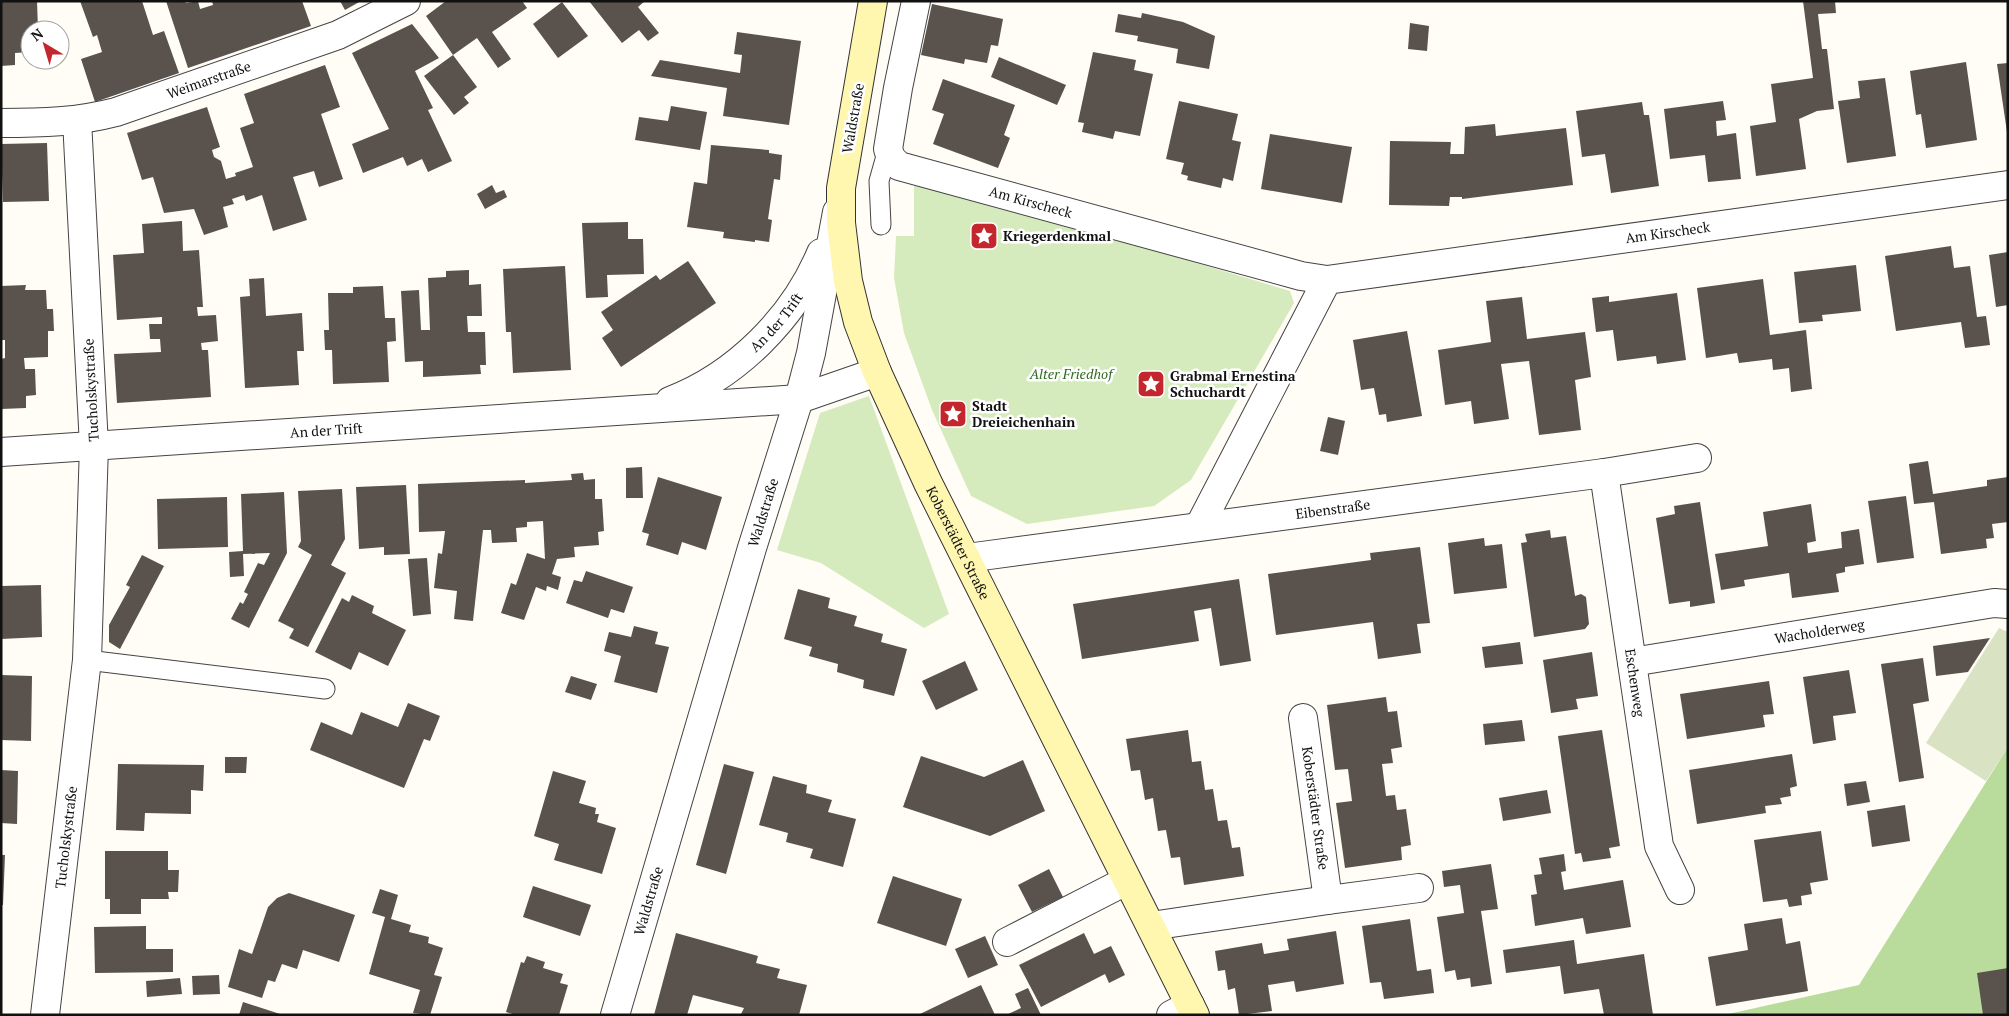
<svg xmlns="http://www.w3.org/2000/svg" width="2009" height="1016" font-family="'PT Serif',serif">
<rect width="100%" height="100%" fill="#fffdf5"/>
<!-- green -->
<g fill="#d5ebbd">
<path d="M936,185L1290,291L1294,303L1191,480L1154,506L1027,524L971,496L932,410L904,333L894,278L896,236H914V186Z"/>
<path d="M869,396L949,614L924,628L821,563L777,550L820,413Z"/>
</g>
<!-- forest -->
<path fill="#b9dc9c" d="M2008,747V1015H1724L1859,985Z"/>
<!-- cemetery -->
<path fill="#d9e3c4" d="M1999,628L2008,632V747L1986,781L1926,743Z"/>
<!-- building -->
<g fill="#5a524d">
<path d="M1,1H37L38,30H30V52L15,53V65L1,66Z"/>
<path d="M80,1H142L153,35L164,31L179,73L95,102L81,59L102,52L97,35L93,37Z"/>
<path d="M166,1H185L186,3L198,1L200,9L213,5L212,1H302L311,26L188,68Z"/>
<path d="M340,1H361L345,10Z"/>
<path d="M446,1H522L527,8L492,32L511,59L498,68L477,38L453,55L426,16Z"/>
<path d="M589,1H645L638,7L659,33L648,41L639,30L622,43Z"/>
<path d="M1803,1H1835L1836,13L1818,14L1822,49H1827L1834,109L1817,111L1799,119L1806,169L1756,176L1750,126L1776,122L1771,84L1813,78Z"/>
<path d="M562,2L588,36L558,58L533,24Z"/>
<path d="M932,4L1003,19L998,46L991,45L987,63L965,59L964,64L921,55Z"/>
<path d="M1142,13L1183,22L1215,36L1209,69L1176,63L1178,49L1137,41L1138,36L1115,32L1118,14L1141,18Z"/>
<path d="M1410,23L1429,26L1427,51L1408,49Z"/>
<path d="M412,24L439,58L415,71L433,108L428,110L452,161L428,172L422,159L407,166L403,157L363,173L352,144L389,129L352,53Z"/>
<path d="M737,32L801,41L789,125L723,116L727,88L651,76L660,60L740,73L742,55L734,54Z"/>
<path d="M1093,52L1136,60L1134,70L1153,74L1140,136L1115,131L1113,139L1082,132L1084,123L1078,122Z"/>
<path d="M453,55L477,87L464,97L469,103L454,115L424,76Z"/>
<path d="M999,57L1066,85L1057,105L991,77Z"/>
<path d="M1966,62L1977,140L1926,148L1921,114L1916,115L1910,71Z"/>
<path d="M2008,63V132H2007L1997,64Z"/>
<path d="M325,65L340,107L321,114L343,179L319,187L314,171L293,177L307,220L273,231L262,195L246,201L244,195L232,199L234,204L223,207L228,227L204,235L194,209L164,213L153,177L142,180L127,133L207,107L220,147L212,150L214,157L221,161L226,179L236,176L235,173L253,167L240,128L254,123L244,94Z"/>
<path d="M1885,78L1896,156L1847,163L1838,101L1860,98L1858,81Z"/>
<path d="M943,79L1015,105L1004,135L1010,138L998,168L933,144L944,114L932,110Z"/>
<path d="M1179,101L1238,114L1232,140L1241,142L1233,181L1223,178L1221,188L1187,180L1188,176L1181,174L1184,163L1166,159Z"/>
<path d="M1723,101L1726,120L1716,121L1717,136L1736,133L1741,179L1708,182L1705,155L1670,159L1664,109Z"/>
<path d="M1642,102L1644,115H1649L1659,186L1611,193L1605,154L1582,157L1576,111Z"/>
<path d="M671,106L707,112L700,150L635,140L639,117L668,121Z"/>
<path d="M1495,124L1496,136L1566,128L1573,185L1462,199V197H1450L1449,206L1389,205L1390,141L1451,142L1450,154H1464L1465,127Z"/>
<path d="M1270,134L1352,147L1342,203L1261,189Z"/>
<path d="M47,143L49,201L3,202L1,144Z"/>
<path d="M711,145L769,150V153L782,155L780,180L774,179L768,219L772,220L769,242L755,240V242L723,238L724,232L687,227L694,182L707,184Z"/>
<path d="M492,185L496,193L504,190L507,197L485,209L477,194Z"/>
<path d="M182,221L183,251L199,250L203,307H197L198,316L216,315L218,341L201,343L202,350H208L211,397L117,403L114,354L161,352L160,339H150L149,324H162V317L117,320L113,255L144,253L142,224Z"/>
<path d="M628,222V239H643L644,274L607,275L608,297L586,298L582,223Z"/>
<path d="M1951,246L1954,268L1970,266L1977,317L1986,316L1990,345L1965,348L1961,322L1896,331L1885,256Z"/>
<path d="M2008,252V305L1996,307L1989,255Z"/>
<path d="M688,261L716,303L621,367L602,338L613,330L601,312L656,275L660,280Z"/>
<path d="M1856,265L1861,311L1822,315L1823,321L1799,323L1794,272Z"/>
<path d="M565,266L571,370L513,373L511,332H506L503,269Z"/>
<path d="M469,270V285L481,284L482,316H467L468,332H485L486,365H480L481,374L423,377V361L405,362L401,291L419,290L421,330H430L428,278L446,277V271Z"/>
<path d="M264,278L266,316L302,313L304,351H297L299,385L245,388L240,297L250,296L249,279Z"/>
<path d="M1763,279L1770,335L1806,330L1812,389L1791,392L1789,368L1773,370L1772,359L1739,363L1737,353L1706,358L1697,288Z"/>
<path d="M26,285L25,290H46L47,309H53L54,331H48V357L24,358L25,369H35L36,395L26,396V408L1,409V359L5,358V340H1V286Z"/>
<path d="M383,286L385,318H395L396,341L387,342L389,382L333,384L332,350H325L324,330H329L328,293H353V287Z"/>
<path d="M1677,293L1686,360L1657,364L1656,356L1617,361L1613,330L1596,332L1592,298L1609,296V302Z"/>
<path d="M1522,297L1527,339L1585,332L1591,377L1575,380L1581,430L1539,435L1529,361L1501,364L1509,419L1474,424L1471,401L1445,405L1438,350L1491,342L1486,301Z"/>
<path d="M1407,331L1422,416L1387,422L1386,414L1379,415L1374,388L1361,390L1353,340Z"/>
<path d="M1328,417L1345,421L1338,455L1320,451Z"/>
<path d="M1928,461L1933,494L1987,486V480L2008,477V522L1992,524L1994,538L1986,539L1987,548L1941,554L1934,502L1914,504L1909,464Z"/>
<path d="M642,467L643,498H626V468Z"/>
<path d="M583,473L584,480L595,479V499H602L604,531L598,532L599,545L574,547L575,557L557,559L552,574L561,577L558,590L547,586L546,591L536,587L524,620L501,613L511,583L516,585L527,553L545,559L543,521L527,522V527L516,528L517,542L492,543L491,530H483L473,621L454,619L457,591L434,588L438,553L442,554L445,531L419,532L418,484L525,480V483L572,480L571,474Z"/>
<path d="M658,477L722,497L706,550L682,542L678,555L646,545L649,534L642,532Z"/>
<path d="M406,485L410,554L384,555V547L359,549L356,487Z"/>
<path d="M342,489L345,539L331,565L346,573L308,647L289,638L294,629L278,621L312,555L298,547L301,541L298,491Z"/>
<path d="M284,492L287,553L249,628L231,619L240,602L243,604L248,594L244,592L258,563L264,565L270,553L243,554L244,576L230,577L229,552L243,551L241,494Z"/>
<path d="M1906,496L1914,558L1877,563L1868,501Z"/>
<path d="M227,497L228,547L158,549L157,499Z"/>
<path d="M1700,502L1715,603L1690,607V601L1669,604L1656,518L1675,514L1674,506Z"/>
<path d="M1811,504L1816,541L1807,543L1808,553L1842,548L1841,532L1859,529L1864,564L1845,567V572L1836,574L1839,592L1792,598L1789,573L1744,580L1745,586L1721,590L1715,554L1768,546L1763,512Z"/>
<path d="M1550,530L1551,538L1566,536L1575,596L1581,594L1586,597L1589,624L1585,629L1534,637L1521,543L1527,542L1525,534Z"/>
<path d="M1484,538L1485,546L1502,544L1507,588L1454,594L1448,543Z"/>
<path d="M1420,547L1430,623L1417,624L1421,653L1378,659L1373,622L1276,635L1268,574L1371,560L1370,553Z"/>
<path d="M142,555L164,566L120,649L109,642V625L130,587L126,585Z"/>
<path d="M427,558L431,614L413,616L408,559Z"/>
<path d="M586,571L633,587L624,613L611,609L608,618L566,603L574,580L582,582Z"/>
<path d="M1239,579L1251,661L1220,666L1211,608L1194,611L1199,641L1082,659L1073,604Z"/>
<path d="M41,585L42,637L1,639V586Z"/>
<path d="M798,589L830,598L828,608L857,616L854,626L883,634L881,642L907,649L894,696L863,688L864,680L837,672L838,664L809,656L812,647L784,639Z"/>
<path d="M352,595L374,606L372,613L406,630L388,666L359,652L351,670L315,652L342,598L349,602Z"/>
<path d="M634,626L658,632L655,644L669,647L657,693L614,682L621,656L604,651L609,632L631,637Z"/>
<path d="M1990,638L1968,672L1936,676L1933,646Z"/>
<path d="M1520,642L1523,664L1485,668L1482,647Z"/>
<path d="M1592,652L1598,696L1576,699L1578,709L1551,713L1543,660Z"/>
<path d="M1923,658L1929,701L1913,704L1924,778L1899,782L1881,664Z"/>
<path d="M965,661L978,690L936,710L922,681Z"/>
<path d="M1849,670L1856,713L1833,716L1836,740L1813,744L1803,677Z"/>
<path d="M1,675L32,676L31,741L1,740Z"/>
<path d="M571,676L597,684L591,700L565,692Z"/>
<path d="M1769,681L1774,714L1763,715L1765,727L1687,739L1680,694Z"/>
<path d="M1386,697L1388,712L1397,711L1402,747L1391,749L1393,763L1382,764L1386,796L1395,795L1397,810L1406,809L1411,845L1401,847L1402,860L1345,868L1336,803L1352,801L1348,769L1335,770L1327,705Z"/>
<path d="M408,703L440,716L430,741L424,739L404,788L310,750L321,722L352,735L361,712L398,727Z"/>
<path d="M1522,720L1525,741L1485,745L1483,724Z"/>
<path d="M1188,730L1192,762L1201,761L1205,790L1213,789L1218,821L1227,820L1232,848L1240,847L1244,876L1184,885L1180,857L1171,858L1166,830L1158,831L1153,798L1145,800L1140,770L1131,771L1126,739Z"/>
<path d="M1602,730L1620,846L1609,848L1611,858L1583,862L1581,853L1575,854L1558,736Z"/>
<path d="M1792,754L1797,786L1790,788L1791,796L1780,798L1782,804L1765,806L1766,813L1697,824L1689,770Z"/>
<path d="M921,756L984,777L1023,760L1045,811L990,836L903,807Z"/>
<path d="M225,757H247L246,773H225Z"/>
<path d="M118,764L204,765L203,791L191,790V814L145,813L144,831L116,830Z"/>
<path d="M724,764L754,772L726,874L696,865Z"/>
<path d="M1,770L18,771L17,824L1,823Z"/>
<path d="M553,771L586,781L579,803L596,808L595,814H599L597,822L616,828L602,874L554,860L559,844L534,836Z"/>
<path d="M773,776L807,785L806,793L832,800L828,812L856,819L843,867L810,858L813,849L786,842L788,833L759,825Z"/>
<path d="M1866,781L1870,802L1847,806L1844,784Z"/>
<path d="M1547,790L1551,813L1503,821L1499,798Z"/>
<path d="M1905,805L1910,841L1872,847L1867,811Z"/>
<path d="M1821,831L1828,880L1810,883L1812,894L1801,896L1802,905L1789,907L1787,899L1763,902L1754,840Z"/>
<path d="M105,851H168V870H179L178,892H168L169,899H141V914H110V899H105Z"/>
<path d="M1564,854L1566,871L1561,872L1564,890L1623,880L1631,927L1586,934L1583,918L1535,926L1531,895L1537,894L1534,875L1542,874L1539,858Z"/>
<path d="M1,855H5L3,905H1Z"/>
<path d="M1491,864L1498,909L1481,911L1492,984L1471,987L1470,978L1457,980L1455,970L1445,972L1437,917L1464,913L1460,885L1444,887L1442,871Z"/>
<path d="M1049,869L1063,897L1032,912L1018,885Z"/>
<path d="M893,876L962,899L946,946L877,923Z"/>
<path d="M533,886L591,905L580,936L523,917Z"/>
<path d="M380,889L398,895L391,919L411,925L409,932L429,937L428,943L443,948L434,975L442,977L430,1015L413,1013L420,990L369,974L385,917L372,913Z"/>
<path d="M289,893L355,915L339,962L303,950L297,969L282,964L275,982L268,980L262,998L228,987L239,949L252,954L268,907L277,898Z"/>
<path d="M1782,918L1786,944L1800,941L1808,991L1716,1006L1708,957L1748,950L1744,924Z"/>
<path d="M1410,919L1417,971L1431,969L1434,993L1384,999L1381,982L1370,983L1362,926Z"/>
<path d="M146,926V949H173V972L95,973L94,927Z"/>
<path d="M1336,931L1344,984L1296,992L1294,981L1268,985L1272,1011L1239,1015L1235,988L1228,990L1225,970L1218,971L1215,951L1262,943L1264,954L1289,950L1287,939Z"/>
<path d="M676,933L758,956L756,963L780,969L777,978L807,985L799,1015H743L741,1014L744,1008L693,995L687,1015H654Z"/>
<path d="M1084,933L1094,954L1111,946L1125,975L1109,983L1105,974L1041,1007L1019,965Z"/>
<path d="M985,936L998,965L968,978L955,949Z"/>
<path d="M1574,940L1577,964L1644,954L1653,1015H1604L1599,989L1564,994L1560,966L1506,973L1503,950Z"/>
<path d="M527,956L545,962L543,968L563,974L560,983L568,985L559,1015H516L506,1012L521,962L524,963Z"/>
<path d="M2008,968V1015H1983L1977,973Z"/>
<path d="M219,975L220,994L193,995L192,976Z"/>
<path d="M180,978L182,994L147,997L146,981Z"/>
<path d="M981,985L995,1015H918L949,1000Z"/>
<path d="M1028,988L1041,1015H1006L1021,1008L1015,994Z"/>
<path d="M243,1002L280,1014V1015H239Z"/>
</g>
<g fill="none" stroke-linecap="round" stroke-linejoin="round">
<defs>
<g id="lane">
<path d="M881,225L879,181L888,149"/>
<path d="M87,660L325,689"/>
</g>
<g id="street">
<path id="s1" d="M916,1L898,88L888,149L891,158L899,166L1301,276L1327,280"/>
<path id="s2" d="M1,123C41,123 78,122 116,112L338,35L406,1"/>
<path id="s3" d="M670,401C736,376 794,318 821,253"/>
<path id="s4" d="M1,452L799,399L877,372"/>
<path id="s5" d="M1604,473L1659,846L1680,890"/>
<path id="s6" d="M1200,525L1327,280L2008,185"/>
<path id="s7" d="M967,558L1604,473L1697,458"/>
<path id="s8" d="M1632,662L1994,603L2008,604"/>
<path id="s9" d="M1303,718L1328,900"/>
<path d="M1151,926L1328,900L1419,888"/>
<path d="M1007,942L1126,881"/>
<path id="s10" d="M45,1015L87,660L94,446L77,120"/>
<path id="s11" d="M615,1015L752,548L799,399L811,353L837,212"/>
<path d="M1171,1015L1190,1005"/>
</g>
<g id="secondary">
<path id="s12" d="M873,1L841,188V223L848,281L858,322L877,372L928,483L1195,1015"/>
</g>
</defs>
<!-- lane casing -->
<use href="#lane" stroke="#444" stroke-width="21"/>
<!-- street casing -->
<use href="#street" stroke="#444" stroke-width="30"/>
<!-- secondary casing -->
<use href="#secondary" stroke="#333" stroke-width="30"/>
<!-- lane -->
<use href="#lane" stroke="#fff" stroke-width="19"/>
<!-- street -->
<use href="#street" stroke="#fff" stroke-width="28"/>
<!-- secondary -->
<use href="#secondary" stroke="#fff6b0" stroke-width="28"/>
</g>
<!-- icons -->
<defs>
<symbol id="sight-square" viewBox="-11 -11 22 22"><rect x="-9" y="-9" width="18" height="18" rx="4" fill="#c4262e" stroke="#fff"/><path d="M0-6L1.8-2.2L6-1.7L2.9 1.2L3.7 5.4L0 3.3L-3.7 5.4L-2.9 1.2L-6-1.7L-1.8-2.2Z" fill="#fff"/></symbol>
</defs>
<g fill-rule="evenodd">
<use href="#sight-square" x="968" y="220" width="32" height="32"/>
<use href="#sight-square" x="1135" y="368" width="32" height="32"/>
<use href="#sight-square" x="937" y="398" width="32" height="32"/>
</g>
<g text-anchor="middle" stroke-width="5" stroke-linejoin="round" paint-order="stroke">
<!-- street labels -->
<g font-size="14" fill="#111" stroke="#fff">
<text dy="5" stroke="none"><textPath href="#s2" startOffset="214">Weimarstraße</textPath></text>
<text transform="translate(853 118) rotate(-80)" y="5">Waldstraße</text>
<text dy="5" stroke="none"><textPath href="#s1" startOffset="308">Am Kirscheck</textPath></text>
<text dy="5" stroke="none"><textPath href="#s6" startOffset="620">Am Kirscheck</textPath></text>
<text dy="5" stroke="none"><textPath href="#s3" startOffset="134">An der Trift</textPath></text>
<text transform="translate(91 390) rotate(-93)" y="5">Tucholskystraße</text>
<text dy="5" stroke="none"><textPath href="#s4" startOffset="326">An der Trift</textPath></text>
<text dy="5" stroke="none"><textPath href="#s7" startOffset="369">Eibenstraße</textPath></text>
<text dy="5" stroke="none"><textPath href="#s11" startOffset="524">Waldstraße</textPath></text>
<text dy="5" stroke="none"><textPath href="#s12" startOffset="568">Koberstädter Straße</textPath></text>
<text dy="5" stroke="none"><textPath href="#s8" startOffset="190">Wacholderweg</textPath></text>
<text dy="5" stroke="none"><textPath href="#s5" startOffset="212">Eschenweg</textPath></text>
<text dy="5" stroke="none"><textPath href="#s9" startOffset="91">Koberstädter Straße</textPath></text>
<text dy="5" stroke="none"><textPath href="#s10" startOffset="179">Tucholskystraße</textPath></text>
<text dy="5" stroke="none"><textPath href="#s11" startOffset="119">Waldstraße</textPath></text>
</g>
<!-- poi labels -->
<g font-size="14" font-weight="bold" fill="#111" stroke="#fff" text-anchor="start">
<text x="1003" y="241">Kriegerdenkmal</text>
<text x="1170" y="381">Grabmal Ernestina<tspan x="1170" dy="16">Schuchardt</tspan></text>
<text x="972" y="411">Stadt<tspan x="972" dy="16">Dreieichenhain</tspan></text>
</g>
<!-- park labels -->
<g font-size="14" font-style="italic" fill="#2f6b1f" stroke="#fff">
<text x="1071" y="379">Alter Friedhof</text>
</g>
</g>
<!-- border -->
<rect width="2009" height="1016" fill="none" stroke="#111111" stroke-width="5"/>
<!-- north arrow -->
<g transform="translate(45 45) rotate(322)"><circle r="24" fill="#ffffff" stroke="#a0a0a0"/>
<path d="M0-4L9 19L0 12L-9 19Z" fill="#c4262e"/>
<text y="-8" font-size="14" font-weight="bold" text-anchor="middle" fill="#111111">N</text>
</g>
</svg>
